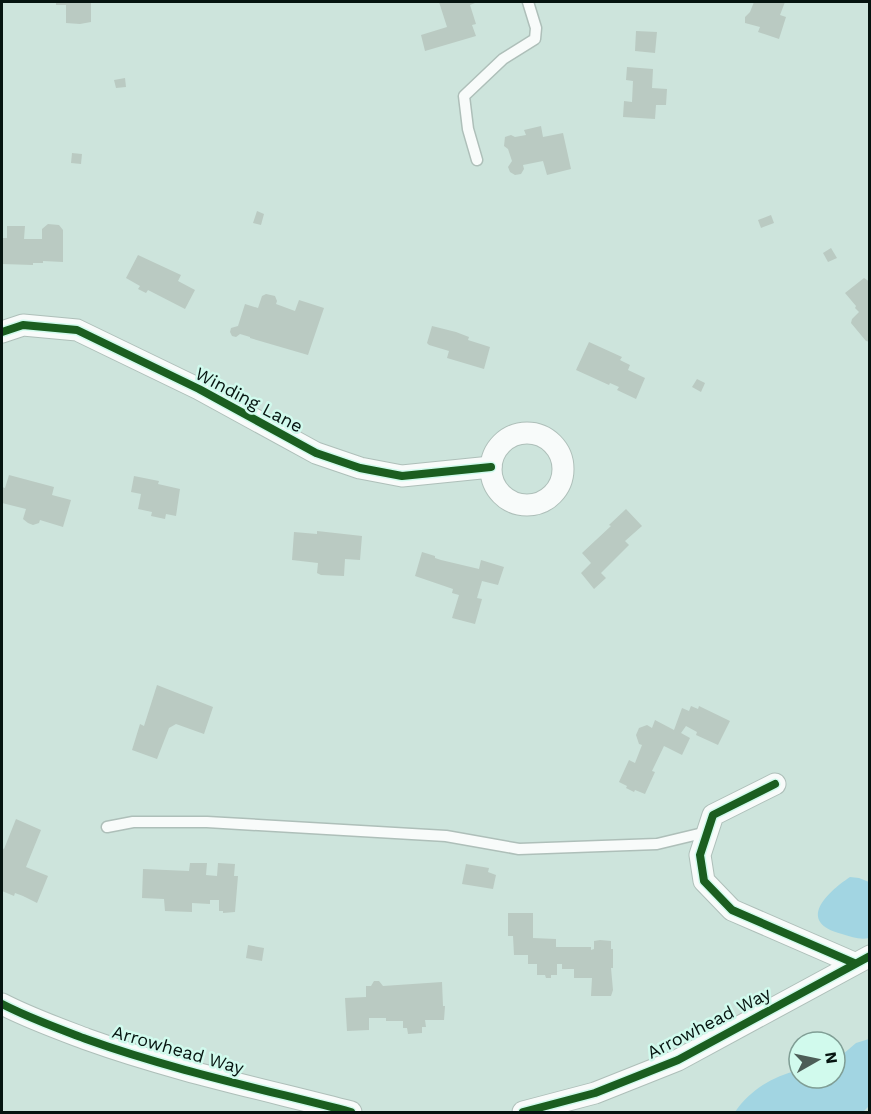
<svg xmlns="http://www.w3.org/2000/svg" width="871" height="1114" font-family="'Work Sans',sans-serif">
<rect width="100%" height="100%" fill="#cde4dc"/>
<!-- water -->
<g fill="#a2d5e2">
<path d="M850,877L859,878L869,882V938C860,940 852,937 842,934C796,922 826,893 850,877Z"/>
<path d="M869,1039V1106L863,1112H735C750,1090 773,1076 799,1070V1078H835V1061L856,1043Z"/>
</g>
<!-- building -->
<g fill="#bacac2">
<path d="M56,2H91V22L80,24L66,23V5H56Z"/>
<path d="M439,2H474L475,3L470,5L476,24L472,25L476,36L425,51L421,35L447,27Z"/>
<path d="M754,2H785L780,15L786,17L779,39L758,32L760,27L745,23V17L750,12Z"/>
<path d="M636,31L657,32L655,53L635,51Z"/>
<path d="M627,67L653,69L652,88L667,89L666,105H656L655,119L623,117L624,101L632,102L633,81L626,80Z"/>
<path d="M125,78L126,87L116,88L114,80Z"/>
<path d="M541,126L543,137L563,133L571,169L547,175L543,161L523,165L524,169L521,174L515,175L510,172L508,167L512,161L508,149L504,146L505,137L511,135L515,137L526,135L524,130Z"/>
<path d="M72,153L82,154L81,164L71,163Z"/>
<path d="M257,211L264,214L261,225L253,223Z"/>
<path d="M771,215L774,223L761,228L758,220Z"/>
<path d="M48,224L59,225L63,230V262L43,261V263H33V265L2,264V238H7V226H25L24,239H42V229Z"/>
<path d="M831,248L837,258L828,262L823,253Z"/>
<path d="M138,255L181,275L178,281L195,290L185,309L148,290L146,293L138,289L140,286L126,278Z"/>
<path d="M864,278L870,282V342L866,341L851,323L852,319L859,312L855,308L856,306L845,293Z"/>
<path d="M266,294L275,296L277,301L276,304L295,311L299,300L324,308L308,355L250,338V337L240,334L236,337L232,336L230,332L231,328L238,326L245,304L258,308L262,296Z"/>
<path d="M432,326L456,332L469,337L468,340L490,347L484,369L447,358L449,351L429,345L427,343Z"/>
<path d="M589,342L622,357L620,360L630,365L628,370L645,378L636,399L617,390L619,387L610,383L609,385L576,370Z"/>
<path d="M697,379L705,383L701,392L692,387Z"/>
<path d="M9,475L54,487L52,495L71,500L63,527L40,520L39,523L33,525L28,523L23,519L26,509L2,503V487L5,488Z"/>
<path d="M134,476L159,481L158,484L180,489L176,516L166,514L165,519L151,516L152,512L138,509L141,494L131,492Z"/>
<path d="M626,509L642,526L625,541L629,545L601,573L606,578L594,589L581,573L591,563L582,553L611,526L609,525Z"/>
<path d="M317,531L362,536L360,560L345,559L344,576L321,575L317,573L318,563L292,560L294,532L317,534Z"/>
<path d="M422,552L435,556V558L441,560L479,569L481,560L504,567L498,585L482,581L477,598L482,599L475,624L452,618L459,595L452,593L453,589L415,576Z"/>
<path d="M157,685L213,707L204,734L176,724L169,728L157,759L132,750L140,724L144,726Z"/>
<path d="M691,706L698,709L699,706L730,721L718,745L696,735L697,732L686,726L681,733L690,738L682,755L664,746L652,771L655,772L645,794L635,790L634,792L626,788L627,786L619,782L629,760L635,763L642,745L639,744L636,735L639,728L647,725L652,728L655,720L674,730L682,708L689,711Z"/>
<path d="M16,819L41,830L26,867L48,876L37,903L23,896L15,893L14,896L2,891V848L4,849Z"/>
<path d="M190,863H207L206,875L217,876L218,863L235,864L234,876H238L235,912L223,913V911H219V900H210V904L192,903V912L165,911L164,899L142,898L143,869L189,871Z"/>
<path d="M466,864L489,868L488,872L496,875L493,889L462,884Z"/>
<path d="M508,913H533V938L556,939V947H591V950L594,949V941L600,940L611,941V949H613V968H611L613,990L611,996H591L592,978H574V969H562V964H557V975H551V978H546L545,975H537V964H528V955H514L513,936H508Z"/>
<path d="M248,945L264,948L262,961L246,958Z"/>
<path d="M374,981H379L383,986L442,982L443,1006H445L444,1020H425L426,1027H422V1033L408,1034L407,1028H403V1021H386V1018H369V1030L347,1031L345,998L366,997V986H371Z"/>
</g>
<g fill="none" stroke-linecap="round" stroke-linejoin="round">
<defs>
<g id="service">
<path d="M477,160L468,129L464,96L503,59L535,39L536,28L528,2"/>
<path d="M107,827L133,822H207L446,836L519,849L657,844L707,832"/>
</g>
<g id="minor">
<path d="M2,332L23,325L77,330L199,389L316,453L360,468L402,476L491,467"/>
<circle cx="527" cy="469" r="36"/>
<path d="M775,784L713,815L700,855L704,881L732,910L854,963"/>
<path d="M2,1004C29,1018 57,1028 86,1039C172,1070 262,1089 351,1112"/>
<path d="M523,1112L595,1093L678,1060L870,956"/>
</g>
</defs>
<!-- service casing -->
<use href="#service" stroke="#aebfb9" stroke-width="13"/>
<!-- minor casing -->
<use href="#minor" stroke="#aebfb9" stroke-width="23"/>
<!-- service -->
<use href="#service" stroke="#f8fbfa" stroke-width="10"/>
<!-- minor -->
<use href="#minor" stroke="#f8fbfa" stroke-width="21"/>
<defs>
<g id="cycleway">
<path d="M2,332L23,325L77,330L199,389L316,453L360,468L402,476L491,467"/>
<path d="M775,784L713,815L700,855L704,881L732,910L854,963"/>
<path d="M2,1004C29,1018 57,1028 86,1039C172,1070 262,1089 351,1112"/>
<path d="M523,1112L595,1093L678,1060L870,956"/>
</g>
</defs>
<!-- cycleway casing -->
<use href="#cycleway" stroke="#d1faed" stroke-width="11"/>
<!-- cycleway -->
<use href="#cycleway" stroke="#1b5e20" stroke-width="8"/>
</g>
<g text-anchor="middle" stroke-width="5" stroke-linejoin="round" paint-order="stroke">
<!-- street labels -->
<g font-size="18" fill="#061410" stroke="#d1faed">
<text transform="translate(249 400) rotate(28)" y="6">Winding Lane</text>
<text transform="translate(709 1023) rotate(-27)" y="6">Arrowhead Way</text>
<text transform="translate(178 1050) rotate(16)" y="6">Arrowhead Way</text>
</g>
</g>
<!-- border -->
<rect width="871" height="1114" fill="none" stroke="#061410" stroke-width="6"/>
<!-- north arrow -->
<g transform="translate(817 1060) rotate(81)"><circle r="28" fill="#d1faed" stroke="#809e95" stroke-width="1.5"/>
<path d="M0-4.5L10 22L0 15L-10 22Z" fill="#4c5d57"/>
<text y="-9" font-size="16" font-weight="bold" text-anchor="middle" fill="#061410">N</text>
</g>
</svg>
